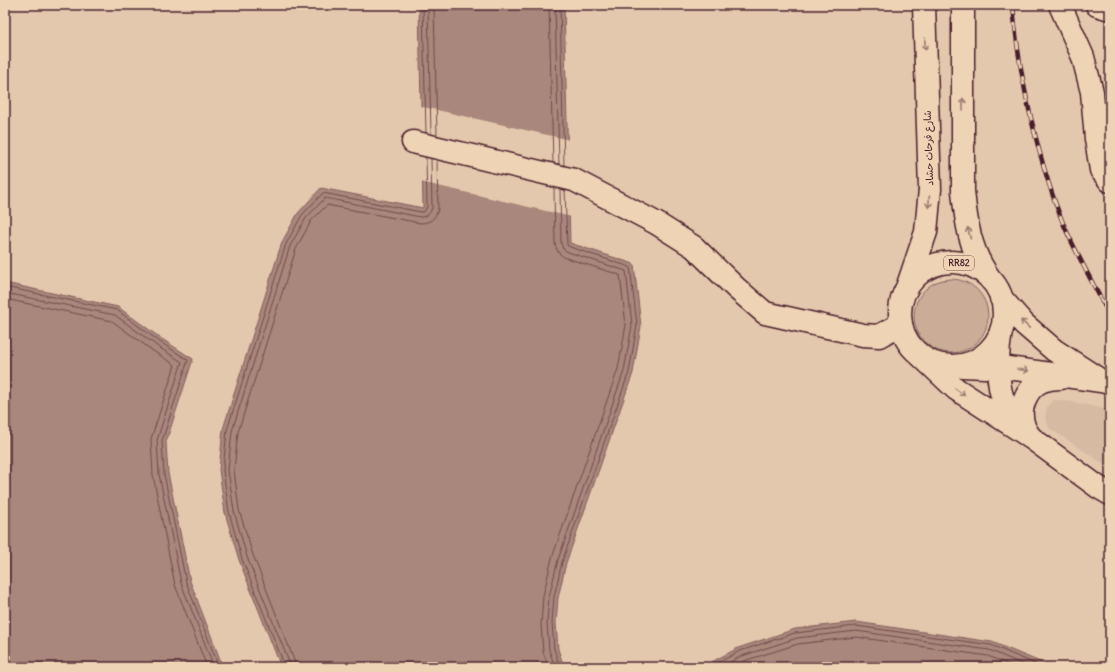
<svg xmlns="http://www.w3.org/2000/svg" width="1115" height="672" font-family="Delius,'Playpen Sans Arabic',sans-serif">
<rect width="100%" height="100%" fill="#e4c8ad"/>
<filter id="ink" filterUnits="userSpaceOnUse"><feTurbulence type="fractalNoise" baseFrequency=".025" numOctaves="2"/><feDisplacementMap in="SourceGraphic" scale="8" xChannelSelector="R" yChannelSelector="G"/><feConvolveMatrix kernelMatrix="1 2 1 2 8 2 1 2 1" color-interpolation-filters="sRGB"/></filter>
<g filter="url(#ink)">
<!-- built -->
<path fill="#d7baa2" d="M1053,400L1073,402L1110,410V468L1049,428L1045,417L1047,407Z"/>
<!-- green -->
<circle fill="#caac97" stroke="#8a6661" cx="951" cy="316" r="37"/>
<!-- water -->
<g fill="#a9877b" stroke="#835d5b">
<path d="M419,5H564L570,243L634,264L641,326L633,373L566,563L558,598L556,623L558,649L564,667H281L239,560L225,513L219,470L223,429L282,242L298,213L321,188L423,208Z"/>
<path d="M5,283L118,307L162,339L193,359L166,442L168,473L190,581L223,667H5Z"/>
<path d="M856,622L992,642L1052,667H702L738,648L795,629Z"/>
</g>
<!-- pier -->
<path fill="#e4c8ad" d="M419,106L570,140L572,217L421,182Z"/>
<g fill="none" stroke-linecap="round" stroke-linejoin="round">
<!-- shore -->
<g stroke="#70494b" stroke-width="1">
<path d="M423,5L426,133"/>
<path d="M428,5L431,134"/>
<path d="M434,5L437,135"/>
<path d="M549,5L553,163"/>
<path d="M555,5L559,164"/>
<path d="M560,5L564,165"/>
<path d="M5,287L117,310L160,342L188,360L162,441L164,474L186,582L219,667"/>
<path d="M5,293L115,315L157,346L182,362L157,440L159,474L181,583L214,667"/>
<path d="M5,299L112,321L153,351L175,365L151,439L153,475L175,585L207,667"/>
<path d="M284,667V664L242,559L229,512L223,470L227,430L286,244L302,215L323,193L421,212H424L427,207L426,157"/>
<path d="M290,667L289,662L247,557L234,511L228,470L232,431L290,246L306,218L325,198L420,217C426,217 430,214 432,208L431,159"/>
<path d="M296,667L294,660L253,555L239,510L234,470L238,432L296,249L311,221L327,205L420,223C429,223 436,219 438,209L437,160"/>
<path d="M549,667L543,652L541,625L543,596L552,558L618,369L626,325L620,275L566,258C559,255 556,250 555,243L554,188"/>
<path d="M555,667L549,650L547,623L549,597L558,560L624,371L632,325L626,271L568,252L563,249L561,243L560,189"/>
<path d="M560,667L554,649L552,623L554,597L562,562L629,372L637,325L630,267L570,247L567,245L565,190"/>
<path d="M710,667L740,651L795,633L856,626L991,645L1042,667"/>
<path d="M721,667L742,656L797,638L856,631L989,650L1029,667"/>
<path d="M734,667L744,661L798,644L856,637L988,656L1014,667"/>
</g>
<defs>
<g id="minor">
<path d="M1060,5L1083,57L1092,92L1096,139L1101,170L1110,181"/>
<path d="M1097,5L1110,9"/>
<path d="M413,142L574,180L656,223L694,247L736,288L765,313L863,335L879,336L901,324"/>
<path d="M1001,331C997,352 996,385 1005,404C1009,412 1016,420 1021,427"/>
<path d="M921,356L956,389L1030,437L1098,487L1110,494"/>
</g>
<g id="major">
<path d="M963,5V191C966,222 970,250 988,276"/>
<circle cx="952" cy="314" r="52"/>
<path d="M908,285L926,232L930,189L924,5"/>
<path d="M1001,298L1024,324L1054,350L1097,378"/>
<path d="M962,366L1008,368L1101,381L1110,383"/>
<path d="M1030,437C1028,433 1025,430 1024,426C1018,411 1025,390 1040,382C1047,379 1053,378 1061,378"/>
</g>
</defs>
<!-- minor casing -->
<use href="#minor" stroke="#4a1f2b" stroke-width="25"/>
<!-- major casing -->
<use href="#major" stroke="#4a1f2b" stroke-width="25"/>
<!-- minor -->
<use href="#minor" stroke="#eed3b5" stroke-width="22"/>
<!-- major -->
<use href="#major" stroke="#eed3b5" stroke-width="22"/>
<defs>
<path id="rail" d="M1013,5C1017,57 1027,107 1041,157C1048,182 1056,208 1067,232C1080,260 1095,288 1110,316"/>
</defs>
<!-- rail casing -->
<use href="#rail" stroke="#4a1f2b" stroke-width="4.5"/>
<!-- rail -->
<use href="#rail" stroke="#eed3b5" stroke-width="3" stroke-dasharray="9" stroke-linecap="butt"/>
</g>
<!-- one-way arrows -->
<defs><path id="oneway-shaft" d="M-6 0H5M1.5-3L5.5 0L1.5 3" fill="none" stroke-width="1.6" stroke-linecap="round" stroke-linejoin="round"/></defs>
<g stroke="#9c7970">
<use href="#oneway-shaft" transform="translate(925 44) rotate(88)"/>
<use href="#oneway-shaft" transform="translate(963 104) rotate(-90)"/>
<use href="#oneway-shaft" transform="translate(929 202) rotate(94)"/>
<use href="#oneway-shaft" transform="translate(969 233) rotate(-104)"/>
<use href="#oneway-shaft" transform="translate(1025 324) rotate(-136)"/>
<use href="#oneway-shaft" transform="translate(1023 370) rotate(8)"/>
<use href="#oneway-shaft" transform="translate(960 392) rotate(35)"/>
</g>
</g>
<g text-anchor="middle" stroke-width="3" stroke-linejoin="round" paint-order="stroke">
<!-- shield labels -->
<rect fill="#eed3b5" stroke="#7b5554" stroke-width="1" x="944" y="256" width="30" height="14" rx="3"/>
<g font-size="9" font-weight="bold" fill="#4a1f2b">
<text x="959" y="266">RR82</text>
</g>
<!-- street labels -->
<g font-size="10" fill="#4a1f2b" stroke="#eed3b5">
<text transform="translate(928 148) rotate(-92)" y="4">شارع فرحات حشاد</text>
</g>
</g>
<!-- margin -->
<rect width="1115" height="672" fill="none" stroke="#eed3b5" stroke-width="20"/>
<rect x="10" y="10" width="1095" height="652" fill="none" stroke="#4a1f2b" stroke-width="1.5" filter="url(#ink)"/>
</svg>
